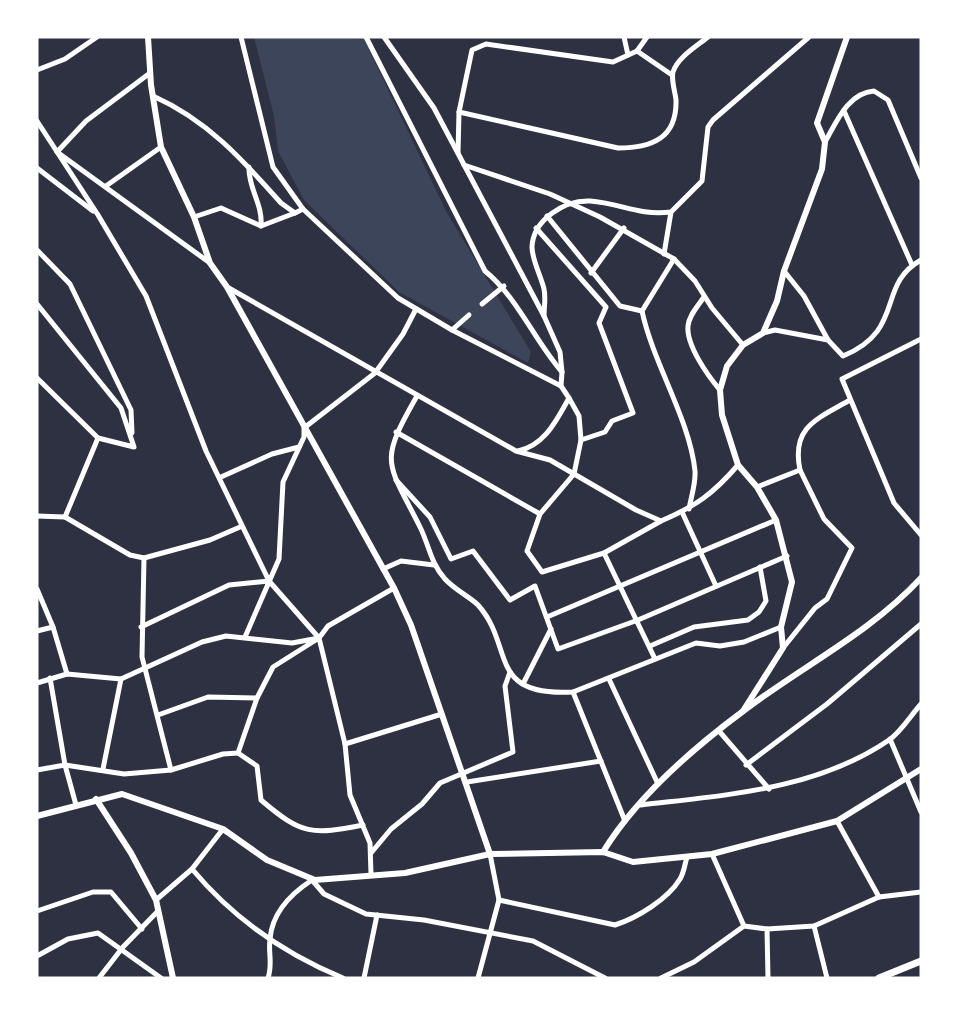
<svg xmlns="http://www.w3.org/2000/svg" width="958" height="1015" font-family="Rubik,sans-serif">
<rect width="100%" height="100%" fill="#2d3142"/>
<!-- green -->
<path fill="#3c4559" d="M254,37H363L447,213L531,352L528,363L399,292L304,200L278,151L274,116Z"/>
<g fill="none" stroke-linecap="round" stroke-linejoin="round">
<!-- minor -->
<g stroke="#fff" stroke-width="5">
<path d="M241,37L273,167L303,209L398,298L452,330L561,386"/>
<path d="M366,37L485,271C518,298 534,340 562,372L561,386L569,398C556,421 545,445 518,451"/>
<path d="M384,37L434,108L544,316L560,352L562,372"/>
<path d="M624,37L628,55"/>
<path d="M637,51L672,75"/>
<path d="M37,70L65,59L97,37"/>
<path d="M150,73L86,121L57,152L210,263"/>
<path d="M153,96C207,120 242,159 281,203L295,213L303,209"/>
<path d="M844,111L912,265"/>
<path d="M459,112L618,148C652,148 677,138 676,100C675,91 671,80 673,72C678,57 697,46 708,37"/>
<path d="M37,121L98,215L146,296L206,451L269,581L319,638L345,744L350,795L370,843L371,874"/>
<path d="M825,142C837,121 848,93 874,91L888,100L921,178"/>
<path d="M458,153L459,112L472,50L486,44L613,62L637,51L647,37"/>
<path d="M464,165L550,194L600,217L674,259L695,281L712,308L743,345"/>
<path d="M249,167C248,188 263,204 261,226"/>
<path d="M37,168L93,211"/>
<path d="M106,186L161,147"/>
<path d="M547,216L620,306L642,311C653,363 690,420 695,471C696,483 691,497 689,509"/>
<path d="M194,217L221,208L261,226L295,213"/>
<path d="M536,228L606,307L599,323L633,413L612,421L605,432L581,440"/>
<path d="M37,250L70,284L131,410L132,433"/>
<path d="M664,254L671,212"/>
<path d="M784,271L804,296L828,340"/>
<path d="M591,273L624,228"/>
<path d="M227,287L516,451L550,460L636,510L661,521C696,506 713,494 738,465"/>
<path d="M704,297C698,306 689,315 688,326C686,345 708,376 720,390"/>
<path d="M37,304L121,408L134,447L98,438L37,378"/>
<path d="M482,304L504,286"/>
<path d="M642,311L674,259"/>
<path d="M544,316C544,307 546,298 544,289C541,276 532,260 532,247C533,220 564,200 590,201C620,203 638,216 671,212L702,181L708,127L713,120L809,37"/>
<path d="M452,330L469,315"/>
<path d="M763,333L775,330L828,340L843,356C906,330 876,285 921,260"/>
<path d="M921,339L842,379L894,503L921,535"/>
<path d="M417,396C378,464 387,461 420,527C429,545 431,564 445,579C455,590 470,597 478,605C515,646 486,697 573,692L696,643L720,646L744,642L781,627"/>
<path d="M569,398L579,416L581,440L574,474L540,514L527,551L542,572L604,553L661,521"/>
<path d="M396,432L540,514"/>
<path d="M221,477L272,454L299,447"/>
<path d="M396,480L430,517L451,559L473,551L510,600L535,586L558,649L638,620L787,556"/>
<path d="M757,487L800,470C791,427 817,419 850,400"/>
<path d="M682,512L716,586"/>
<path d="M37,516L65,517L130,555L144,558L210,540L240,527"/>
<path d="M65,517L98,438"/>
<path d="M604,553L655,659"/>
<path d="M144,558L142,657L171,770"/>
<path d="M383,569L401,561L434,565"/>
<path d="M37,589L53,627L67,674"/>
<path d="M547,617L776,520"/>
<path d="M141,627L229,585L269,581"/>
<path d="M37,631L53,627"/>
<path d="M245,637L279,559L283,482L304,437V428L375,373L403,334L416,309"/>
<path d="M319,638L328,626L394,588"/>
<path d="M650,646L694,627L748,620L759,612L766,601L760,567"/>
<path d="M783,648L815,608L827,599L852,548L824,519L800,470"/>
<path d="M50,678L65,765L76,805"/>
<path d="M609,679L658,784"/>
<path d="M37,683L67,674L121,679L202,642L226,636L292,643L319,638L273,667L257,698L238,753L223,754L171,770L124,774L65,765L37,770"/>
<path d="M523,684L551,629"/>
<path d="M573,692L625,821"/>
<path d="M158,715L208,697L257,698"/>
<path d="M719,731L769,789"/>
<path d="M890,739L921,812"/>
<path d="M345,744L442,714"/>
<path d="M238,753L257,766L261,800C302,835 312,835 363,825"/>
<path d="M746,765L827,704L921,624"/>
<path d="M103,769L121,679"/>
<path d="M467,782L601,761"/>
<path d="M641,805C725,795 816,790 889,740C901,732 911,715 921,704"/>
<path d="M837,821L879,897"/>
<path d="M371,853L391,829L422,804L440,783L513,752L505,686L510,672"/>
<path d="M712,854L744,926"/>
<path d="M192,869C232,917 285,954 343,978"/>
<path d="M156,900L192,869L223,829"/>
<path d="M499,900L615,925C637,918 668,899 680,879C684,873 685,863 687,857"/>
<path d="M37,911L93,892H111L142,929"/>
<path d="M814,926L827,978"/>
<path d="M767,929L768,978"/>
<path d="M37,956L68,939L98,933L161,978"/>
<path d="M99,978L123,947L158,911"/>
<path d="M268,978C273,964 268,953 270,939C272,913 292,893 312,880L324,894L366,914L424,920L533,941L605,978"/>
<path d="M364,978L377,915"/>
<path d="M478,978L499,900L490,854"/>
<path d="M661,978L694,962L744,926L767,929L814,926L879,897L921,892"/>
</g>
<!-- tertiary -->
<g stroke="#fff" stroke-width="6">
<path d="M148,37L151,85L161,147L194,217L210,263L227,287L394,588L411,625L490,854"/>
<path d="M743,711L783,648L781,627L792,582L776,520L757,487L738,465L722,415L720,390L727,366L743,345L763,333L777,301L784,271L822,169L825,142L817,123L847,37"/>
<path d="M96,799L131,853L156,900L173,978"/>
<path d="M37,816L122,794L223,829L267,860L315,880L405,873L490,854L603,852L633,862L712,854L837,821L921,769"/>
<path d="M603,852C636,798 691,750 742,712C802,666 869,634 921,578"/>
</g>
<!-- secondary -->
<path stroke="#fff" stroke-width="7" d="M879,978L921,961"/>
</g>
<!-- border -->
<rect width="958" height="1015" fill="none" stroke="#ffffff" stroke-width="77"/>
</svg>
